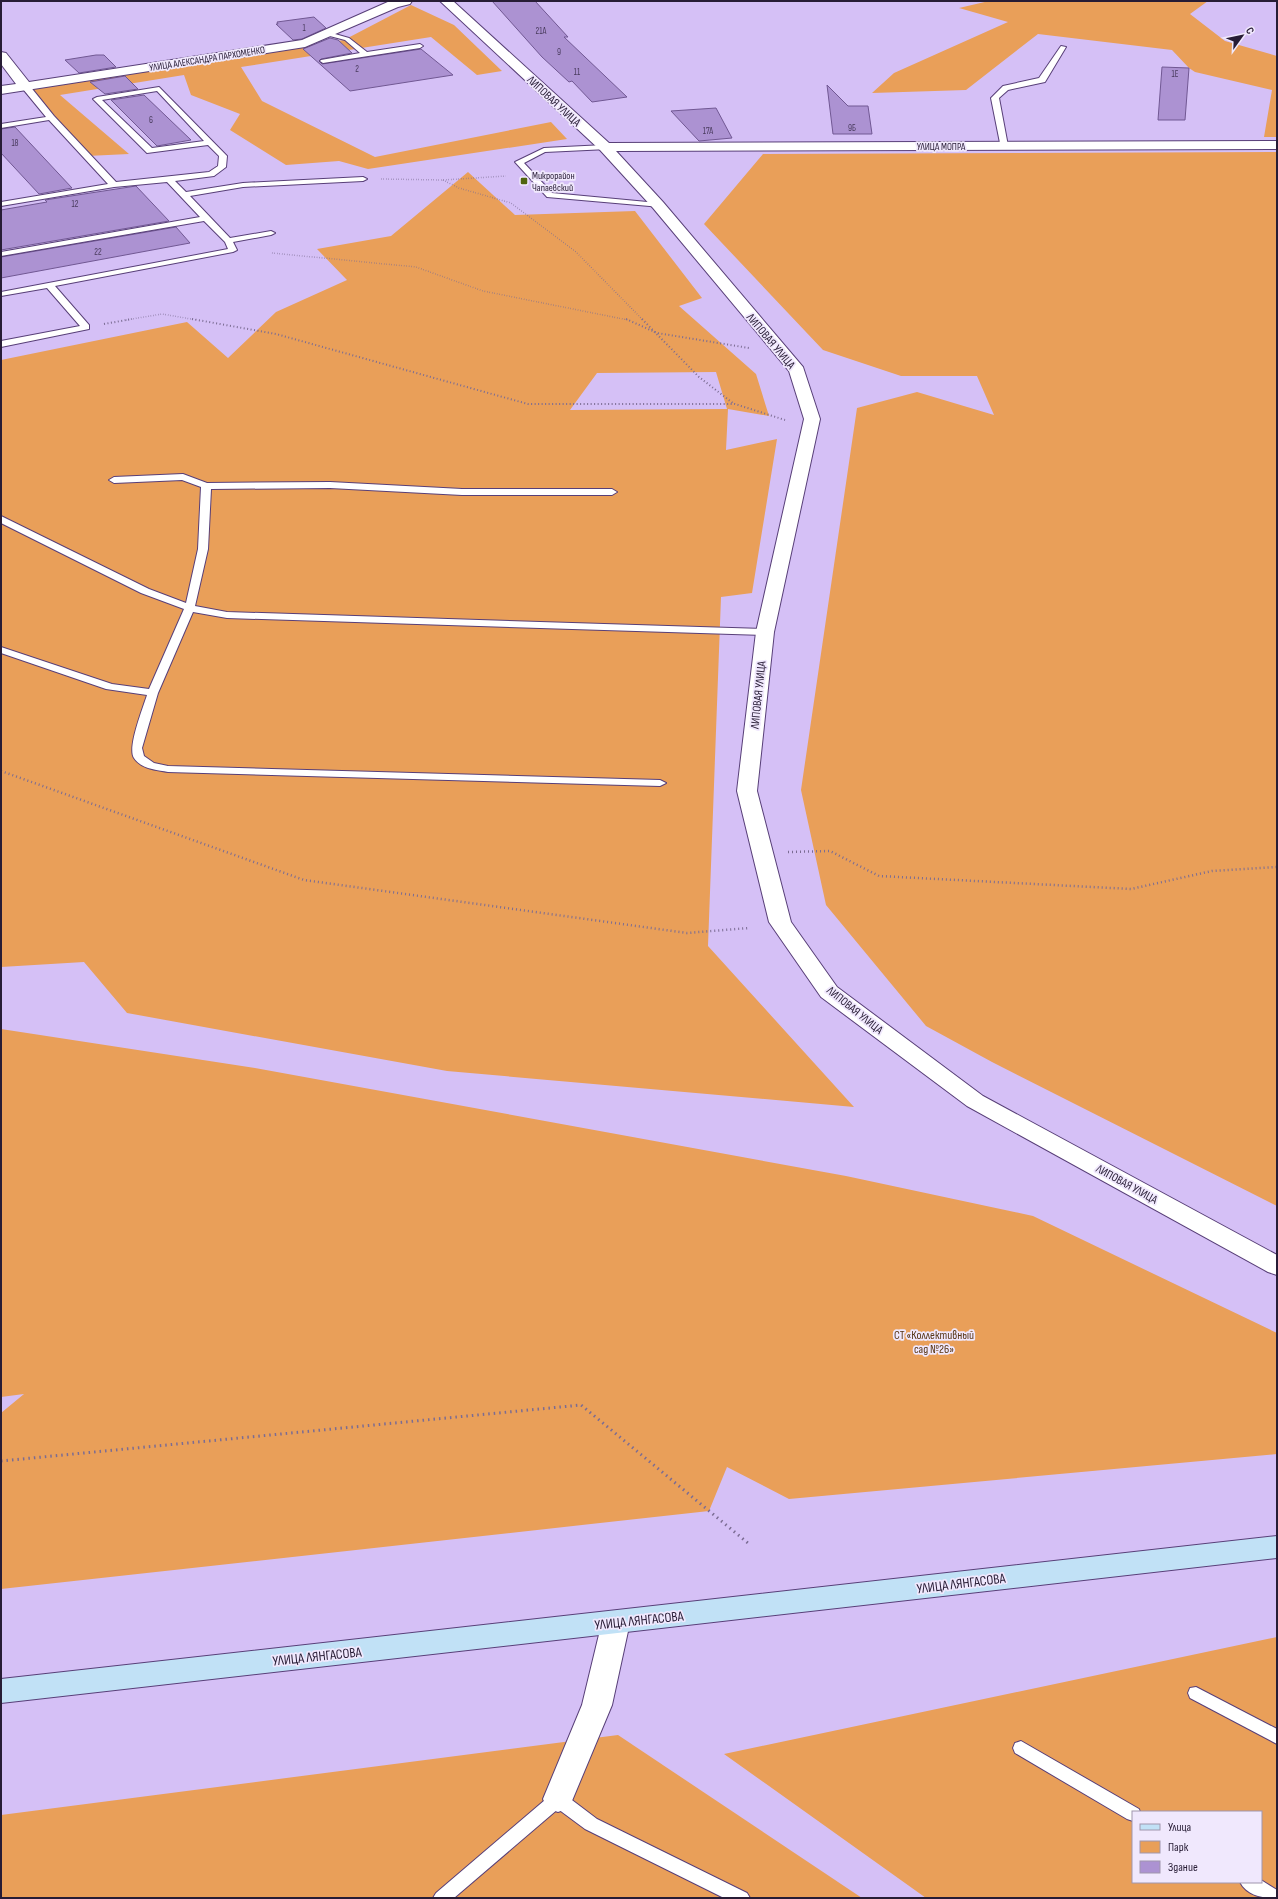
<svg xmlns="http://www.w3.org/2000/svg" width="1278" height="1899" font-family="'Sofia Sans Condensed',sans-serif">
<rect width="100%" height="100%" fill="#d5c0f6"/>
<!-- green -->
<g fill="#e99f59" fill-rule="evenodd">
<path d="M989,1H1208L1190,14L1225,41L1277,56V137H1264L1272,90L1195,72L1189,68L1172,50L1038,34L966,90L872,93L894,73L1008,22L959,8Z"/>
<path d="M411,5L454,25L502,71L477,75L431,37L241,67L262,101L375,157L551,122L567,139L368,169L339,161L286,165L230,130L240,114L191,95L184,75L60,95L129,154L87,156L31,89L344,40Z"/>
<path d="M1277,152V1206L992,1062L926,1026L826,905L801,790L857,408L917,392L994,415L977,376H901L823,350L704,224L763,154Z"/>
<path d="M468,172L515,215L635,211L702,298L679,306L756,374L769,416L728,409L726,450L777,439L752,593L721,597L708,946L854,1107L447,1071L127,1013L84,962L1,967V360L187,322L228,358L276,312L347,280L317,249L391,236ZM716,372L727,409L570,410L597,373Z"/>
<path d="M1,1029L255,1068L846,1176L1033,1216L1277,1333V1454L789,1499L727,1467L709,1511L1,1589V1413L24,1394L1,1397Z"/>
<path d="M1277,1637V1898H926L724,1754ZM1133,1812H1261V1882H1133Z"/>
<path d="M618,1735L862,1898H1V1815Z"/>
</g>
<!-- building -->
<g fill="#ac92d2" stroke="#715893">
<path d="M492,1H535L568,37H564L627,97L592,102L572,81L569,82L542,57Z"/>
<path d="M314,17L326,28L302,39L293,40L276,24H278L277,22Z"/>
<path d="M330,38L338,40L352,53L321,59L319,61L322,64L421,49L453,75L350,91L303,49Z"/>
<path d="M96,55H104L116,67L79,73L65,60Z"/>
<path d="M1162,67L1189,68L1185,120H1158Z"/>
<path d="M125,76L138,89L105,94L90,82Z"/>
<path d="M827,85L848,106H868L872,134H833Z"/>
<path d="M144,95L191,140L157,146L111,100Z"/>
<path d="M716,108L732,138L699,141L671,111Z"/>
<path d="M15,127L72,188L39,194L1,153V129Z"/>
<path d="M136,186L169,221L1,250V210L47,202L45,200Z"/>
<path d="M176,227L190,243L1,278V257Z"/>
</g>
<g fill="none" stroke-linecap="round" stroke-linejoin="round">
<defs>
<g id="lane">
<path d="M328,32L349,38L367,52L420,44L423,46L420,48L323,63L320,61L321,60L360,53L345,40L326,35V33Z"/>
<path d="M1061,46L1066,47L1045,82L1008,90L999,98L1008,146L1001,148L991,98L1003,86L1039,78Z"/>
<path d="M23,85H29L54,116L116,182L209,172L218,166L219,156L208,145L147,153L93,99L97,97L159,87L227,156L226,167L214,176L175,181L186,192L243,183L363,177L367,179L363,181L243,187L190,196L230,238L271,231L275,233L271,235L233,242L237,250L233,252L55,286L89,325V329L1,347V341L80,326L47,288L1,296V292L228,249L225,242L204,221L1,256V252L200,217L167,182L114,187L1,206V202L108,184L49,120L1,128V124L46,117L23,89ZM157,91L204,141L152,148L102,100Z"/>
<path d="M605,145L609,147L608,149L545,152L524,163L552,193L658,203H661V207L547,197L515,162L544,148Z"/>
<path d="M183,474L207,483L330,482L462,489H612L617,492L612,495H462L330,488L211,489L208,549L195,606L227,612L765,629L770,632L765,635L227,618L193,612L158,693L142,748L144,756L154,763L168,766L660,780L666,783L660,786L168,772C157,770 141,769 134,758C127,748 143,708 147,695L106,689L1,653V647L112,684L149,689L184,609L141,593L1,523V516L149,589L186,603L198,549L201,487L182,480L114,483L109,480L114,477Z"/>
<path d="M1196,1687L1277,1729V1744L1190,1698L1188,1693L1190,1688Z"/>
<path d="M1021,1741L1139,1809L1140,1812H1133V1821L1127,1819L1015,1753L1013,1748L1015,1743Z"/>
<path d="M558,1792L564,1794L597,1819L747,1893L750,1898H724L585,1829L558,1809L454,1898H433L436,1893L552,1794Z"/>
<path d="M1261,1880L1277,1890V1898C1263,1898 1247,1896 1240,1882H1261Z"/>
</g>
<g id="street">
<path d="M390,1H412L410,4L398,7L305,47L1,94V86L16,84L1,64V52L6,53L29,82L302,40Z"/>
<path d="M440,1H453L609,143L1277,141V149L616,151L663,202L803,367L820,419L774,632L757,791L791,922L837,987L983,1096L1277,1255V1275L1268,1272L967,1106L821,997L769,922L737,791L756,632L804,419L789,371L653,208L600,150Z"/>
<path d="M616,1611L626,1614L630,1622L612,1705L569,1808L558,1812L547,1808L543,1799L582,1705L602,1622L606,1614Z"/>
</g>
<path id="secondary" d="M1277,1536V1558L1,1703V1679Z"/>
</defs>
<!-- lane casing -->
<use href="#lane" stroke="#583f78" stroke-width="2"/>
<!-- street casing -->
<use href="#street" stroke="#583f78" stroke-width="2"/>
<!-- secondary casing -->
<use href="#secondary" stroke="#583f78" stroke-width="2"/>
<!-- path-far3 -->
<g stroke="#7b6c93" stroke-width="1.5" stroke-dasharray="0.5 2" stroke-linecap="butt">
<path d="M381,179L443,180L506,176"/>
<path d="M443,180L459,188L511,203L576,252L643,320"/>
<path d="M272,253L416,267L483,291L628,320"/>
<path d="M126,320L162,314L197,320"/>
</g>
<!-- path-far2 -->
<g stroke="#7b6c93" stroke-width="2" stroke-dasharray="1 2.5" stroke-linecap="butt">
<path d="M192,319L276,334L528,404H735L785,420"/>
<path d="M626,319L657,333L749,348"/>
<path d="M642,319L699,377L734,404"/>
<path d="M104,324L132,319"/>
</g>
<!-- path-far1 -->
<g stroke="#7b6c93" stroke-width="2.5" stroke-dasharray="1 3" stroke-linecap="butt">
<path d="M1,771L304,880L687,933L749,928"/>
<path d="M788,852L830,851L879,876L1131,889L1212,871L1277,867"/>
</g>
<!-- path -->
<path stroke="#7b6c93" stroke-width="3" stroke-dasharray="1.5 4" stroke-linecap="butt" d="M1,1461L581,1405L748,1543"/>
<!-- lane -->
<use href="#lane" fill="#fff" fill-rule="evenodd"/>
<!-- street -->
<use href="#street" fill="#fff" fill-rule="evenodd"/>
<!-- secondary -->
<use href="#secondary" fill="#c1e1f6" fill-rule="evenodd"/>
</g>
<!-- markers -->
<rect fill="#50640f" stroke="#f0e8fd" stroke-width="1.5" x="520" y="177" width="8" height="8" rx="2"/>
<g text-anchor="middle" stroke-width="3.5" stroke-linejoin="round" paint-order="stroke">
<!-- far-number labels -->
<g font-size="9" fill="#483a5c">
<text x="304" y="31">1</text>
<text x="541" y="34">21А</text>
<text x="559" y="55">9</text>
<text x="357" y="72">2</text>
<text x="577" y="75">11</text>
<text x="1175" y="77">1Е</text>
<text x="151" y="123">6</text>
<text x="852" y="131">9Б</text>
<text x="708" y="134">17А</text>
<text x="15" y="146">18</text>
<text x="75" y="207">12</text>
<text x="98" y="255">22</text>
</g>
<!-- far-street labels -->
<g font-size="10" fill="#271c35" stroke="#f0e8fd">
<text transform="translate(207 58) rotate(-9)" y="4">УЛИЦА АЛЕКСАНДРА ПАРХОМЕНКО</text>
<text x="941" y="150">УЛИЦА МОПРА</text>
</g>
<!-- far-poi labels -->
<g font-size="10" fill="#271c35" stroke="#f0e8fd" text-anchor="start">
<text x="532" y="179">Микрорайон<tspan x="532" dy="12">Чапаевский</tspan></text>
</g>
<!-- street labels -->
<g font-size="12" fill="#271c35" stroke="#f0e8fd">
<text transform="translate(554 101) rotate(43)" y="4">ЛИПОВАЯ УЛИЦА</text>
<text transform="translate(771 341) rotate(50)" y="4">ЛИПОВАЯ УЛИЦА</text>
<text transform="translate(758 695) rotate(-84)" y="4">ЛИПОВАЯ УЛИЦА</text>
<text transform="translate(855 1010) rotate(39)" y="4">ЛИПОВАЯ УЛИЦА</text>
<text transform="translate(1127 1184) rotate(29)" y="4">ЛИПОВАЯ УЛИЦА</text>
</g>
<!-- park labels -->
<g font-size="12" fill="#573514" stroke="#f0e8fd">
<text x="934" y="1339">СТ «Коллективный<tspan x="934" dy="14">сад №26»</tspan></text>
</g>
<!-- near-street labels -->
<g font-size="14" fill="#271c35" stroke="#f0e8fd">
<text transform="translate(961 1583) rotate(-7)" y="5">УЛИЦА ЛЯНГАСОВА</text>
<text transform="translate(639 1620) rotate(-6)" y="5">УЛИЦА ЛЯНГАСОВА</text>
<text transform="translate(317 1656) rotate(-6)" y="5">УЛИЦА ЛЯНГАСОВА</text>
</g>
</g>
<!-- border -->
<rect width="1278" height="1899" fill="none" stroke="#271c35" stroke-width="4"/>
<!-- legend -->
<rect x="1132" y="1811" width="130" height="72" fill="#f0e8fd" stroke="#a096ad"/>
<rect x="1140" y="1824" width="20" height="6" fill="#c1e1f6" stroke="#a096ad"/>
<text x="1168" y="1831" font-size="12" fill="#271c35">Улица</text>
<rect x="1140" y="1841" width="20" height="12" fill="#e99f59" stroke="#a096ad"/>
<text x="1168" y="1851" font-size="12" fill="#271c35">Парк</text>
<rect x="1140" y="1861" width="20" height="12" fill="#ac92d2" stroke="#a096ad"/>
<text x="1168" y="1871" font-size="12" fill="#271c35">Здание</text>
<!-- north arrow -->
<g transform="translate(1242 36) rotate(57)" stroke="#f0e8fd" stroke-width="3" paint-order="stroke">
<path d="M0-3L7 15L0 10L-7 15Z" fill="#271c35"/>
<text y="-6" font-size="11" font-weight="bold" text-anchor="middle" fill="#271c35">С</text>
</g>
</svg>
